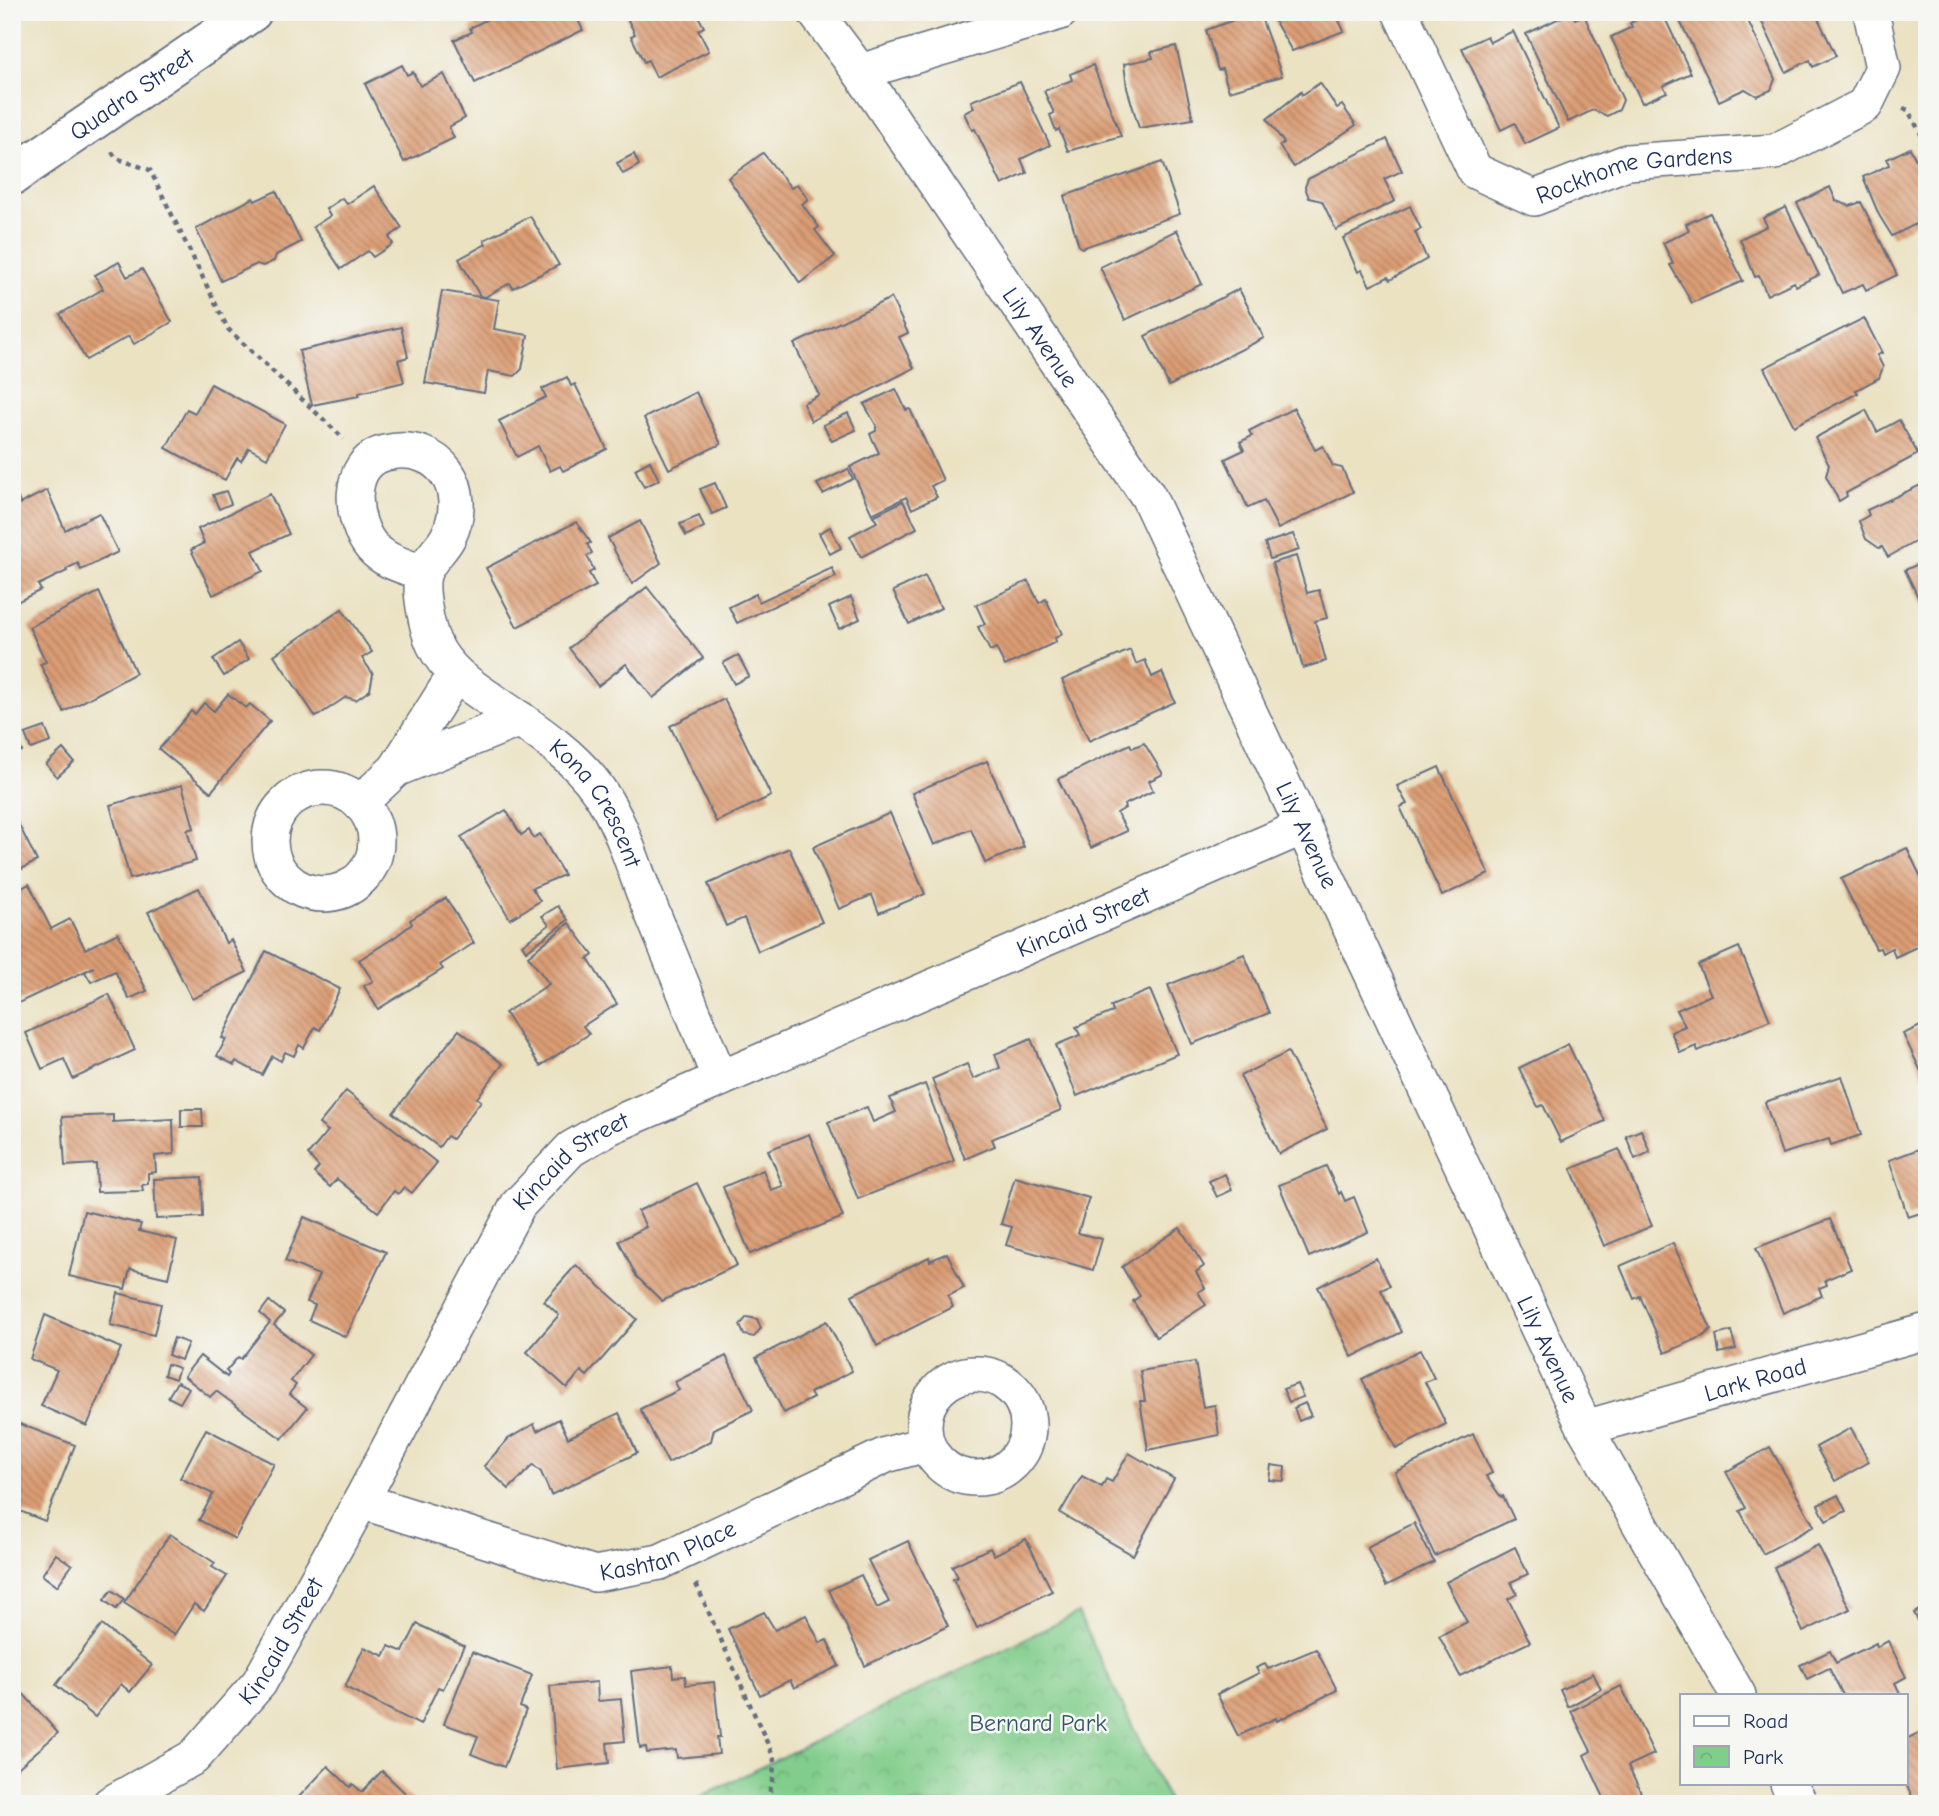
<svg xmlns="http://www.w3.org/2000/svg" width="1939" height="1816" font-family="'Comic Neue',sans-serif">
<defs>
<pattern id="park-crowns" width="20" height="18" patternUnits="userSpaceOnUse" patternTransform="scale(1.75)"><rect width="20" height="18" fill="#81cd8b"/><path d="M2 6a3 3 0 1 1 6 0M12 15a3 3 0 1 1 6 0" fill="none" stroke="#6fb07a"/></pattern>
<pattern id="building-back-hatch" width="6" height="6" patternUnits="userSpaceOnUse" patternTransform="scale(1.75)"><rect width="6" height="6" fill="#db9d74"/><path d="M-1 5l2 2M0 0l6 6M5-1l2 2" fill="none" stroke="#b18062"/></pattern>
</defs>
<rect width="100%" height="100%" fill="#f6f6f2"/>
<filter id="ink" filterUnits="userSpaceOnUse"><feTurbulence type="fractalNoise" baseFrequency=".0143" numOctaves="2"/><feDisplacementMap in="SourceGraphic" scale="14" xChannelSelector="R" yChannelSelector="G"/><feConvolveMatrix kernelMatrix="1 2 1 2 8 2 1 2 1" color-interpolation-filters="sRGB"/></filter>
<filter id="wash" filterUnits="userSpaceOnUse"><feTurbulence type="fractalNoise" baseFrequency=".00686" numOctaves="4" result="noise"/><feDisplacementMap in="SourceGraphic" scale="28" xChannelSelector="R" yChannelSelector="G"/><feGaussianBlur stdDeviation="1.57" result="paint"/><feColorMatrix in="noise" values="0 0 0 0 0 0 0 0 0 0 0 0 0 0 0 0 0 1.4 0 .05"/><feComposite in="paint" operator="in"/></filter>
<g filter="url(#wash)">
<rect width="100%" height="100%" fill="#ebe2c2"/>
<!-- park -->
<path fill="url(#park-crowns)" stroke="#4e7e74" stroke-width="2" d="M1078,1613L1170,1804H685Z"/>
<g id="blocks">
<!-- building -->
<g fill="url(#building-back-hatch)">
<path d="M501,12H574L583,30L475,83L454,40L472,32L470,28Z"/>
<path d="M624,12H696L704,27L698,30L709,51L656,77L648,60L644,62L631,36L635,34Z"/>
<path d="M1236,12H1259L1282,76L1229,91L1222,69L1218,70L1206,30L1234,20L1232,14Z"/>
<path d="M1274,12H1335L1344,31L1292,51L1271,15Z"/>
<path d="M1572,12L1575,19L1584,15L1623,100L1619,110L1607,116L1593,110L1568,122L1526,34Z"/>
<path d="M1652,12H1662L1691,73L1663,86L1667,92L1642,103L1611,37L1632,27L1630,23Z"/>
<path d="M1679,12H1744L1775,79L1771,90L1757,96L1745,89L1719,101L1676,13Z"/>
<path d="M1757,12H1815L1836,56L1813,67L1810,60L1786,72Z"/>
<path d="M1513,31L1559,128L1525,144L1515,123L1501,130L1462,48L1487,36L1490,42Z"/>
<path d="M1176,46L1193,119L1139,128L1127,88L1124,64L1153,58L1151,52Z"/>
<path d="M402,65L407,75L413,72L420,86L444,74L465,118L449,127L454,138L404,162L365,84Z"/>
<path d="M1093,65L1121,136L1068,151L1059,129L1056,131L1050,115L1054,113L1044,91L1072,80L1070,74Z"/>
<path d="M1020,82L1050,145L1021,159L1027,173L1002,185L975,129L972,130L964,113L974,108L971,101Z"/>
<path d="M1320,83L1337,108L1342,105L1356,125L1294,167L1279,146L1284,143L1267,119L1301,92L1302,95Z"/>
<path d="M1387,139L1402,171L1384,179L1395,201L1336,230L1322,201L1309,198L1305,187L1308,179Z"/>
<path d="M1910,148L1927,182V223L1920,227L1918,223L1892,236L1879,215L1863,177L1889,165L1887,159Z"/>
<path d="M763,153L791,188L797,184L808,199L802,204L819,227L815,230L835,256L800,283L728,178Z"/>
<path d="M634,154L639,165L623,174L617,163Z"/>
<path d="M1162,162L1180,214L1082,248L1079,246L1064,196Z"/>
<path d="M374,186L402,228L389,237L393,244L373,257L368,251L341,269L313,227L330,216L326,209L342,198L347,204Z"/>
<path d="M1830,187L1836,201L1850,206L1861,202L1897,275L1866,290L1863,284L1842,293L1797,203Z"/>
<path d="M276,191L301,242L276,255L274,261L263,266L257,264L221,281L196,229L253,198L255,201Z"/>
<path d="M1410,206L1421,229L1415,232L1427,259L1390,280L1388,277L1370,286L1362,270L1358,272L1343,238Z"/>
<path d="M1786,207L1819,275L1796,286L1794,282L1767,295L1759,276L1755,277L1740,239L1767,226L1763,218Z"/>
<path d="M1710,213L1743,281L1692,303L1670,265L1673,264L1663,243L1689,230L1686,224Z"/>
<path d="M530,216L559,265L513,288L510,283L485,297L480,296L459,259L486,244L484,240Z"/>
<path d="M1177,230L1202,284L1125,320L1100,267Z"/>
<path d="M119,262L127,277L142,269L172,322L134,344L129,336L86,360L60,314L103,289L95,275Z"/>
<path d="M1239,289L1264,338L1169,386L1145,336Z"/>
<path d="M442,291L499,300L494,329L528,335L522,369L515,376L488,371L484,393L425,383Z"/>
<path d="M891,298L908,333L899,337L914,368L811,421L803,403L819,395L794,344Z"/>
<path d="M1864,318L1882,353L1877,355L1883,367L1879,378L1856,390L1858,393L1794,426L1764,368Z"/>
<path d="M401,327L408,357L398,360L404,382L359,393V396L312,405L299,351Z"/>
<path d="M567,377L571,386L575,384L607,449L563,471L560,466L550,471L538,446L517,457L499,421L546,397L542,389Z"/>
<path d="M211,384L285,424L267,458L249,448L241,461L237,458L225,480L166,448L187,409L195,413Z"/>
<path d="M896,389L906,410L910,409L943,480L931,486L937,497L912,509L906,497L872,514L850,467L879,453L870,434L876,431V425L864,404Z"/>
<path d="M696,392L721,444L669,469L644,418Z"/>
<path d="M1294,408L1315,450L1323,446L1333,466L1342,468L1353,492L1278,529L1264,501L1248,508L1225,459L1244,450L1240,442L1252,436L1249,431Z"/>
<path d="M1866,410L1877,432L1899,420L1918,454L1846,493L1847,496L1839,501L1826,476L1829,465L1815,438Z"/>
<path d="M848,413L856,430L832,441L823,425Z"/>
<path d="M650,461L659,480L644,487L635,469Z"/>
<path d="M848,469L853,479L823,494L817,484Z"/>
<path d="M1927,482V535L1888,557L1882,547L1879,548L1866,539L1859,521L1869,515L1867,510Z"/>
<path d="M715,483L726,508L712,514L700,489Z"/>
<path d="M47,490L65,530L99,513L118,552L81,570L78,563L66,569L67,571L38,585L41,590L13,604L12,501L18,498L20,504Z"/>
<path d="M226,491L231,504L219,509L213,495Z"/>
<path d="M270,494L289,534L253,551L263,571L213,595L191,550L204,543L198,529Z"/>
<path d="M903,501L917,528L861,557L850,536L877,522L873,516Z"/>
<path d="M699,516L704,527L686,536L680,524Z"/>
<path d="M640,521L661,563L632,584L608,538Z"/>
<path d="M576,522L591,543L587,544L592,553L587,556L594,570L589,573L596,586L517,627L486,568Z"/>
<path d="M830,527L841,548L830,554L819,533Z"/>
<path d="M1293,534L1299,550L1270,559L1265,543Z"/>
<path d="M1296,556L1307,593L1319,590L1327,618L1315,621L1326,661L1303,668L1272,563Z"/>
<path d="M1927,560V616L1905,570Z"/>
<path d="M832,568L836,577L737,623L729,607L756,594L759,602Z"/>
<path d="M925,576L941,608L909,624L893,591Z"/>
<path d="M1028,581L1039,603L1046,599L1062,634L1055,638L1056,642L1005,666L996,648L990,651L978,627L985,624L976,605Z"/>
<path d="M647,587L703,658L653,698L626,664L598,686L569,648Z"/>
<path d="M99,592L136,673L64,712L40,664L46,662L29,627Z"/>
<path d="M851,597L860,619L839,629L829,607Z"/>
<path d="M342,609L372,652L362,658L373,674L370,690L356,700L346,697L316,717L274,655Z"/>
<path d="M238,642L249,659L224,676L213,659Z"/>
<path d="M1130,650L1136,664L1145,660L1152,677L1162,672L1175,702L1089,741L1062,680Z"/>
<path d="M738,655L749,676L734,684L723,663Z"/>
<path d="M228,694L246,708L250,704L270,721L211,792L159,749L191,711L195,714L204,703L214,711Z"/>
<path d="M724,699L771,796L716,822L670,726Z"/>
<path d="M45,727L51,742L31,749L25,734Z"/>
<path d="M12,730L22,751L12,756Z"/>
<path d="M1144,743L1163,774L1149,781L1153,791L1124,805L1125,808L1117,813L1127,831L1091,848L1058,779L1130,744L1132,748Z"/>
<path d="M63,749L74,762L57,777L46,764Z"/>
<path d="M987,761L1024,847L985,863L971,829L934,845L912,793Z"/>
<path d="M1439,767L1489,874L1442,896L1400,807L1407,804L1397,786Z"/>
<path d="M182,785L194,828L187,830L196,861L130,879L110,805Z"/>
<path d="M506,810L521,835L529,830L533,838L540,834L564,875L532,888L540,901L510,919L461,837Z"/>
<path d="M12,811L37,861L12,874Z"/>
<path d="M890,813L925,894L879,913L872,895L839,909L813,847Z"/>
<path d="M789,848L822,922L758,951L744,918L726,926L708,884Z"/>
<path d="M1907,848L1927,890V942L1895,957L1892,948L1882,953L1880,948L1876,949L1841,879Z"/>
<path d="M29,884L51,929L70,919L85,949L118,933L147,991L129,999L115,971L91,982L85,972L94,967L12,1006V893Z"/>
<path d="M199,888L226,943L231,940L247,972L192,999L148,912Z"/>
<path d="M446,898L474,943L440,965L443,969L378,1009L364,986L373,981L359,960L395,937L412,924L410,920Z"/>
<path d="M558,906L568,920L526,951L522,945L549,925L542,916Z"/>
<path d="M569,923L593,955L588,959L617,1004L583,1026L589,1034L540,1066L505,1013L549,984L528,956Z"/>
<path d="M1739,947L1770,1020L1698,1051L1696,1046L1680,1053L1671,1032L1685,1026L1677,1010L1711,995L1698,965Z"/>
<path d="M266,951L340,989L320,1030L315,1027L304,1048L299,1045L294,1056L285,1052L281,1061L272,1056L262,1075L236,1061L234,1065L217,1056L226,1039L222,1038Z"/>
<path d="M1244,954L1269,1013L1192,1044L1168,985Z"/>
<path d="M1150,990L1177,1054L1077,1096L1056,1045L1080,1035L1076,1027L1113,1012L1111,1006Z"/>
<path d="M109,994L135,1050L73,1079L64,1059L42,1069L26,1033Z"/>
<path d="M1927,1023V1084L1903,1034Z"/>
<path d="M459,1030L503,1064L477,1098L481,1101L452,1139L447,1136L439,1147L393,1113Z"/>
<path d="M1031,1039L1061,1110L992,1139L995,1146L965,1159L932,1079L967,1064L973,1079L1000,1068L995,1054Z"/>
<path d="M1568,1044L1605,1121L1561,1142L1543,1105L1538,1107L1519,1068Z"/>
<path d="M1288,1052L1327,1129L1279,1154L1240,1076Z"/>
<path d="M1842,1076L1861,1135L1831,1145L1829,1139L1782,1154L1765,1102Z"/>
<path d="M925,1084L954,1161L858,1199L828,1122L867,1107L873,1122L896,1112L890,1098Z"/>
<path d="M346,1091L437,1163L412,1193L404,1187L398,1194L394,1191L378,1212L337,1179L330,1187L314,1173L319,1167L308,1155L328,1131L319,1124Z"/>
<path d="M181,1109H202L203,1127H181Z"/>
<path d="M113,1115V1122L173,1119L174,1154L155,1156L156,1172L148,1173V1184L142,1185L143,1191L97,1192L96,1164L65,1166L62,1117Z"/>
<path d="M1641,1130L1650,1152L1635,1159L1626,1136Z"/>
<path d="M809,1134L843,1217L750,1254L723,1187L763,1170L771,1190L783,1186L768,1150Z"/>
<path d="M1927,1146V1211L1908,1217L1889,1160Z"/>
<path d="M1619,1149L1652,1226L1604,1246L1571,1169Z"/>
<path d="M1326,1166L1339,1194L1341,1192L1345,1201L1354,1197L1368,1232L1309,1257L1279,1185Z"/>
<path d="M1225,1174L1232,1190L1217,1197L1209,1181Z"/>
<path d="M202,1177L203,1217L156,1219L154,1179Z"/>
<path d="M1015,1177L1089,1198L1078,1233L1102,1239L1093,1270L1006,1245L1012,1227L1001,1224Z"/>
<path d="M697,1183L737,1265L662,1301L636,1276L619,1241L646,1227L638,1211Z"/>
<path d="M84,1211L141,1224L139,1231L177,1240L168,1278L130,1269L125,1289L69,1276Z"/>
<path d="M304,1217L386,1252L346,1337L309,1320L315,1305L307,1302L319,1275L285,1261Z"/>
<path d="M1830,1219L1851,1269L1825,1280L1827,1285L1819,1288L1822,1296L1783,1313L1756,1248Z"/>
<path d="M1180,1228L1204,1266L1196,1272L1205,1288L1198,1292L1206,1305L1156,1337L1133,1301L1140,1296L1122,1267Z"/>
<path d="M1673,1243L1711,1329L1704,1336L1665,1353L1640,1296L1634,1299L1620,1266Z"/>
<path d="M947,1253L964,1288L948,1296L953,1307L877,1346L852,1295L929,1257L930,1261Z"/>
<path d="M1376,1258L1390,1286L1381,1290L1402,1332L1352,1357L1318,1287Z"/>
<path d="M576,1265L637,1319L587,1376L581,1371L567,1388L527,1352L559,1315L544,1301Z"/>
<path d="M118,1293L161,1304L154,1335L110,1325Z"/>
<path d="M269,1301L284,1313L274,1325L311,1355L291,1381L296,1385L289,1394L307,1408L282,1439L216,1391L210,1397L184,1376L200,1356L227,1377L229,1374L226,1371L238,1357L241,1359L270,1322L260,1313Z"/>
<path d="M45,1315L121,1348L87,1426L41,1406L57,1370L30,1359Z"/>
<path d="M747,1317L757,1319L761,1328L754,1337L744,1335L740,1325Z"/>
<path d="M827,1321L852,1371L810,1393L813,1398L784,1413L756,1358Z"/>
<path d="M1731,1331L1736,1349L1719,1353L1716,1335Z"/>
<path d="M174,1338L188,1343L181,1360L168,1355Z"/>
<path d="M1420,1350L1434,1378L1425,1382L1446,1424L1396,1449L1362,1379Z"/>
<path d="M726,1356L753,1410L714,1429L711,1441L668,1463L640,1409L679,1390L675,1382Z"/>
<path d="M1195,1362L1203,1407L1215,1405L1219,1435L1148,1450L1140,1401H1145L1140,1371Z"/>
<path d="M167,1364L179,1368L175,1379L164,1375Z"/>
<path d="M177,1382L189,1388L180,1403L168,1397Z"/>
<path d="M1297,1384L1303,1397L1289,1402L1283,1389Z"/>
<path d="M1305,1403L1311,1416L1299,1421L1294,1408Z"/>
<path d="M619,1413L637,1453L551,1495L541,1472L533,1465L509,1489L484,1466L508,1439L534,1424L537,1431L559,1419L568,1438Z"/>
<path d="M12,1421L75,1445L45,1521L12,1508Z"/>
<path d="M1851,1428L1869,1462L1835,1481L1816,1447Z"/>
<path d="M206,1429L274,1464L235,1539L199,1520L213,1494L180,1478Z"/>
<path d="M1473,1434L1492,1473L1486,1476L1501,1497L1503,1496L1514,1519L1435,1556L1395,1472Z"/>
<path d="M1770,1447L1814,1526L1763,1554L1740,1511L1746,1508L1726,1472Z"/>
<path d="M1129,1453L1174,1479L1133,1555L1060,1513L1082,1476L1102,1487L1106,1479L1112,1482Z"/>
<path d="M1271,1465L1285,1467L1284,1481L1269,1480Z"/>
<path d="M1838,1495L1846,1511L1826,1521L1818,1505Z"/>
<path d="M1414,1523L1434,1562L1386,1586L1367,1547Z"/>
<path d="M170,1534L215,1563L212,1567L227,1576L204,1611L194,1604L174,1635L124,1603Z"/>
<path d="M1026,1539L1052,1591L977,1628L953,1579L958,1577L952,1566L990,1548L994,1555Z"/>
<path d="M908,1541L948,1626L865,1666L829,1590L861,1575L877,1608L889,1602L868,1560Z"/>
<path d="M1818,1545L1850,1609L1803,1632L1774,1567Z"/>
<path d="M1515,1547L1528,1574L1511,1582L1517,1594L1508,1599L1530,1642L1460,1676L1439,1636L1467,1622L1446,1582Z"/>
<path d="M56,1554L72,1565L57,1586L42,1575Z"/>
<path d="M112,1590L124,1599L116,1609L104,1600Z"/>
<path d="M1927,1606V1639L1914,1613Z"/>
<path d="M764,1612L775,1630L806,1615L820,1643L827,1640L839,1666L794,1688L790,1680L760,1695L728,1629Z"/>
<path d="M417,1624L464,1646L443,1689L438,1687L420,1725L345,1687L364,1647L384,1656L389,1646L403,1652Z"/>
<path d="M102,1625L152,1665L130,1692L121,1684L95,1717L56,1685Z"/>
<path d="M1888,1641L1906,1677L1895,1683L1901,1695H1843L1829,1668L1807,1679L1800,1665L1830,1651L1836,1663L1876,1643L1877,1647Z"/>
<path d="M1316,1649L1337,1690L1277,1721L1276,1718L1238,1736L1217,1694L1259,1673L1256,1668L1265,1664L1268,1669Z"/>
<path d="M472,1652L532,1675L520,1707L526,1710L504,1767L471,1754L478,1736L444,1724Z"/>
<path d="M672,1666L673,1677L685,1676L686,1685L714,1682L720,1737H717L719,1754L677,1758L676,1750L647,1753L646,1747L640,1748L631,1671Z"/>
<path d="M1593,1673L1601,1689L1568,1707L1560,1690Z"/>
<path d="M597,1682L598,1701L621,1699L625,1741L607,1743L609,1763L557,1769L550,1686Z"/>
<path d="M1621,1686L1654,1754L1628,1766L1642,1795L1623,1804H1607L1584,1755L1591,1751L1571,1711Z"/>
<path d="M20,1690L58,1733L12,1773V1697Z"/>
<path d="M1927,1729V1803L1916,1804L1906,1784V1739Z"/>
<path d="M328,1766L350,1787L353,1784L362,1792L382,1771L417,1804H305L298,1798Z"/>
</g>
</g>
</g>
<g filter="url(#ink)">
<use href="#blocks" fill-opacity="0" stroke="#646e81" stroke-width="2"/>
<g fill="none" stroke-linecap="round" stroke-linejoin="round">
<defs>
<g id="minor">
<path id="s1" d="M815,12L860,72L1148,496L1585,1428L1738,1695"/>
<path id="s2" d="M1400,12L1475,171L1534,198L1627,162L1775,152L1865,105L1883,68L1871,12"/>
<path d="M860,72L1060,12"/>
<path id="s3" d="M423,573C405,566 385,562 372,547C350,521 345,463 385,453C440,440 472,489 448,537C442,549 429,559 424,572C418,587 427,629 434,644C448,674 477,690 503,708C536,730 577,758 599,791C620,821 631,859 644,893C670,955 695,1017 720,1079"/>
<path d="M396,769L520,719"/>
<circle cx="323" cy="841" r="53"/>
<path d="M360,803L396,769L455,675"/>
<circle cx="976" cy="1426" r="52"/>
<path id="s4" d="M1585,1428L1927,1331"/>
<path id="s5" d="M361,1501L595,1574L660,1562L886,1455L926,1444"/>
<path d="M1788,1783L1800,1804"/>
<path id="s6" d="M110,1804L194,1757L259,1683L361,1501L518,1205L571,1149L609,1127L1303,827"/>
</g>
<g id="secondary">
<path id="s7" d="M12,176L252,12"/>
</g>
</defs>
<!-- minor casing -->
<use href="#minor" stroke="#646e81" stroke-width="38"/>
<!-- secondary casing -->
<use href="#secondary" stroke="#646e81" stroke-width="42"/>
<!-- path -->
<g stroke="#646e81" stroke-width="4.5" stroke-dasharray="5 5" stroke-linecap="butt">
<path d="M1903,108L1908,110L1927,145"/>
<path d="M112,152L116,158L150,170L228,329L344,439"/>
<path d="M696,1584L774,1758L773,1781L766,1804"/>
</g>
<!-- minor -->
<use href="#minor" stroke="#fff" stroke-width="35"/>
<!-- secondary -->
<use href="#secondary" stroke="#fff" stroke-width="38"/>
</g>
</g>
<g text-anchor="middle" stroke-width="5" stroke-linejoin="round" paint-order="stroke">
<!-- street labels -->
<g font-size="24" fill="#1b2f5e" stroke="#f6f6f2">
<text dy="8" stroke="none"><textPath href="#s7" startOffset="145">Quadra Street</textPath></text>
<text dy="8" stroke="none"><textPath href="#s2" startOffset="345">Rockhome Gardens</textPath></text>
<text dy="8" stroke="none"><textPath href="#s1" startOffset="396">Lily Avenue</textPath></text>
<text dy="8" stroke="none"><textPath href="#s3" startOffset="653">Kona Crescent</textPath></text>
<text dy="8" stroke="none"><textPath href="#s1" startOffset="962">Lily Avenue</textPath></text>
<text dy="8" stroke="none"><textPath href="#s6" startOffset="1376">Kincaid Street</textPath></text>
<text dy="8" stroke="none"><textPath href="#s6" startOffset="808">Kincaid Street</textPath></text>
<text dy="8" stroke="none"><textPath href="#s1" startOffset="1530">Lily Avenue</textPath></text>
<text dy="8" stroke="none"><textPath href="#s4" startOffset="177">Lark Road</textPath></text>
<text dy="8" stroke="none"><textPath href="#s5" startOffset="322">Kashtan Place</textPath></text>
<text dy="8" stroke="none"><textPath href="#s6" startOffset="242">Kincaid Street</textPath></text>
</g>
<!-- park labels -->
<g font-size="24" fill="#345669" stroke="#f6f6f2">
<text x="1038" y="1731">Bernard Park</text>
</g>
</g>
<!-- margin -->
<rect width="1939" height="1816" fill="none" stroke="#f6f6f2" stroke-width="42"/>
<!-- legend -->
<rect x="1680" y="1694" width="228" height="91" fill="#f6f6f2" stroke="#9ea6b7" stroke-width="2"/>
<rect x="1694" y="1716" width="35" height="10" fill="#ffffff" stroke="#9ea6b7" stroke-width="2"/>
<text x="1743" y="1728" font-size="21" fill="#1b2f5e">Road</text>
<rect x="1694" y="1746" width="35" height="21" fill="url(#park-crowns)" stroke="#9ea6b7" stroke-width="2"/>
<text x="1743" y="1764" font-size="21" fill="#1b2f5e">Park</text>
</svg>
